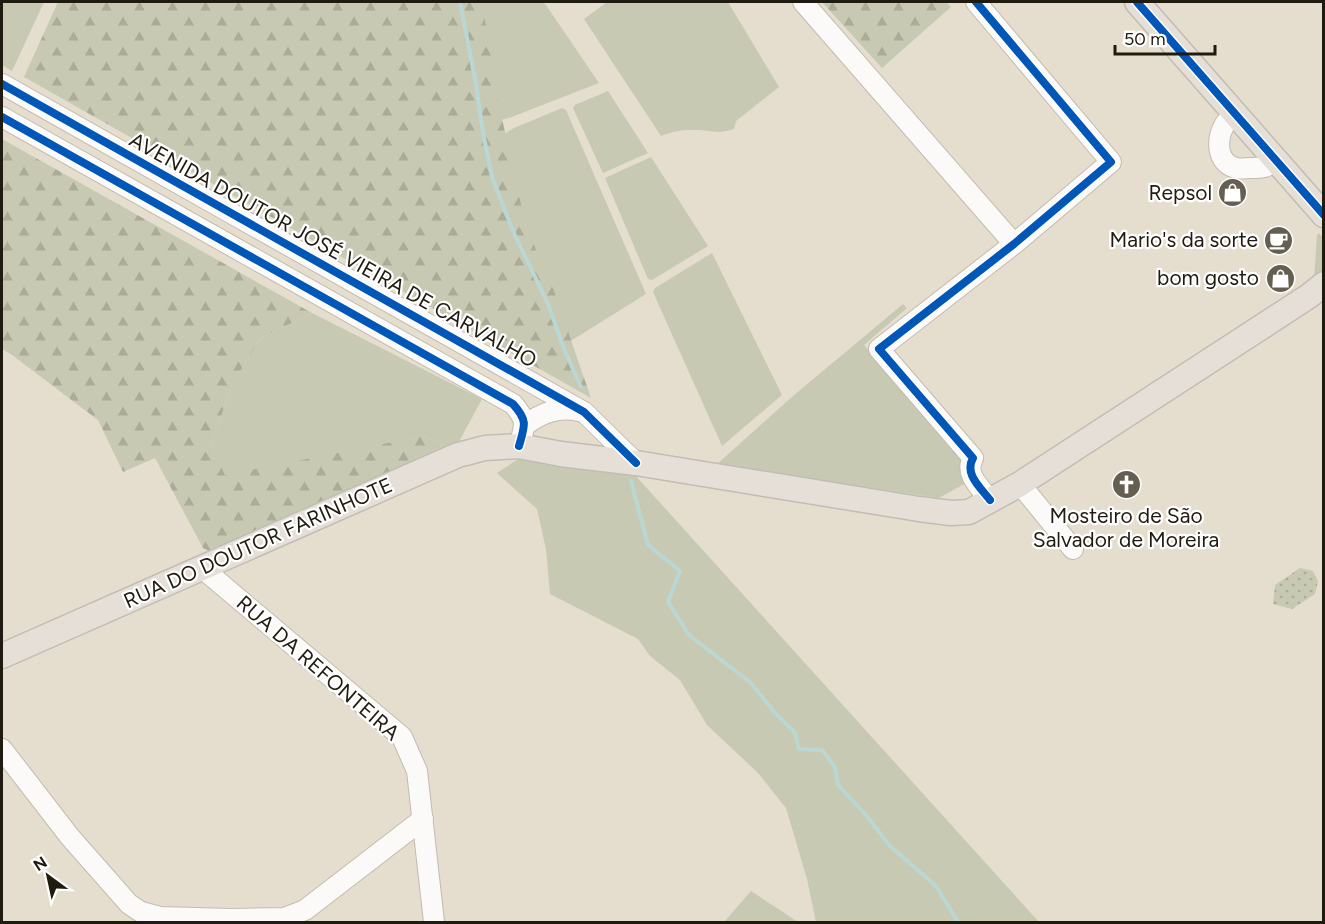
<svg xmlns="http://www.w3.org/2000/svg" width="1325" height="924" font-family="Figtree,sans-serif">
<defs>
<pattern id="forest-firs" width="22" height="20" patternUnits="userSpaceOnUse" patternTransform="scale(1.5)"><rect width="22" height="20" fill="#c7c9b2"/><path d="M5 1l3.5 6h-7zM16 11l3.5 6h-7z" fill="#abac98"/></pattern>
<pattern id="garden-dots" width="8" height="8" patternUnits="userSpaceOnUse" patternTransform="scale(1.5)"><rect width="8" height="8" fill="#c7c9b2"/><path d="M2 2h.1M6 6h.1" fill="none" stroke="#abac98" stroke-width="1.8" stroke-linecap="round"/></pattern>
</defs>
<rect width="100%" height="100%" fill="#e5dece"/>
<!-- green -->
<g fill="#c7c9b2">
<path d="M2,2H44L12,71L2,65Z"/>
<path d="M466,2H542L546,5L599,83L509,118L486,123Z"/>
<path d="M607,2H728L779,87L736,121L734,129C716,135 712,130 695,130C683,129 672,132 661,136L584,19Z"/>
<path d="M608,91L648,153L603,173L573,108L575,105Z"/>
<path d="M562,108L566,110L646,294L569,342L543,277L496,139L514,128Z"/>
<path d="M651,157L708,246L652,280L648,279L605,178Z"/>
<path d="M1319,233L1323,238V270L1314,279L1317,235Z"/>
<path d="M712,253L782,395L722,446L653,292L655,288Z"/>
<path d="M903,304L907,308L864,345L962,457L971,480L939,498L716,465L793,396Z"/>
<path d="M312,313L482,399L455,449L424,436L225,476L211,445L233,383L261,338Z"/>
<path d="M523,456L635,475L1039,922H816L807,879L786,808L758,773L707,725L680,680L650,656L638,639L550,594L546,549L537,509L497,473Z"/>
<path d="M751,891L798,922H724Z"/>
</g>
<!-- forest -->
<g fill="url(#forest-firs)">
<path d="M58,2H482L499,105L526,227L553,288L591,398L24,77Z"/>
<path d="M822,2H946L951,7L882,68Z"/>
<path d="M2,139L312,313L261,338L233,383L211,445L225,475L424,436L455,449L213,553L203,548L155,458L123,472L98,420L12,355L2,349Z"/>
</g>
<!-- garden -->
<path fill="url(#garden-dots)" d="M1300,568L1313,571L1318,581L1315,594L1292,609L1273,604L1275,585Z"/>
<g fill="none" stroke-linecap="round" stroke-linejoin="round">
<!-- stream -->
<g stroke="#bad7d4" stroke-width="4">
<path d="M460,2L476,84L483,133L492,177L513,231L548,304L564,349L581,387"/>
<path d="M631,481L648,545L680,571L668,602L689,635L751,683L774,712L795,733L799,749L822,750L835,767L838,785L865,814L890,846L936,886L958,922"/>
</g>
<defs>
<g id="minor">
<path d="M803,2L1014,244"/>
<path d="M976,2L1111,162L1014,244L879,349L973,458C964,474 980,487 990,500"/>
<path d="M2,84L584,412L636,463"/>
<path d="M1235,114C1232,117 1227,120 1225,124C1216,139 1216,163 1236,168C1240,169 1246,168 1250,168C1262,168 1267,168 1276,160"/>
<path d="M2,117L513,404C528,421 525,425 519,446"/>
<path d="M525,425C542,413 558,406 579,411"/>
<path d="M1020,484L1073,549"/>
<path d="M202,568L402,737L417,771L434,922"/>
<path d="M2,749L70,837L129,904L141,912L160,917L231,919L284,918L305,910L423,819"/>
</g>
<g id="major">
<path d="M1137,2L1324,215"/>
<path d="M2,656L458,455L485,448L519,446L561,454L636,463L919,509L951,513L969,512L1020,484L1309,296L1324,284"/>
</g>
</defs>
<!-- minor casing -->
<use href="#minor" stroke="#c2bcb0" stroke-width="22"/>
<!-- major casing -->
<use href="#major" stroke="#c0bdb5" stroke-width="27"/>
<!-- minor -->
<use href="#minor" stroke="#fbfaf8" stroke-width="20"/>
<!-- major -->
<use href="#major" stroke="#e6dfd7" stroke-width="24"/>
<defs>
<g id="cycleway">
<path d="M976,2L1111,162L1014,244L879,349L973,458C964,474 980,487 990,500"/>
<path d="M1137,2L1324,215"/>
<path d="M2,84L584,412L636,463"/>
<path d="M2,117L513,404C528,421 525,425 519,446"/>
</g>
</defs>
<!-- cycleway casing -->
<use href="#cycleway" stroke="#fff" stroke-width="11"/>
<!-- cycleway -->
<use href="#cycleway" stroke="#0057b8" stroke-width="8"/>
</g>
<!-- icons -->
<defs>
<symbol id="shop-disc" viewBox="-11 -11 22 22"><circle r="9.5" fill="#655f52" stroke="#fff"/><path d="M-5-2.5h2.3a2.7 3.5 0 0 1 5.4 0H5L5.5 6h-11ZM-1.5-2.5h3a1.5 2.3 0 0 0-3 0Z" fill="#fff"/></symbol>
<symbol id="cafe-disc" viewBox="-11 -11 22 22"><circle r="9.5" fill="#655f52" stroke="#fff"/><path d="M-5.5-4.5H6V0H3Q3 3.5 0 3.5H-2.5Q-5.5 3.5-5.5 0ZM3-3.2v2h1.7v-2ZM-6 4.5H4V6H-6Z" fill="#fff"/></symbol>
<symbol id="church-disc" viewBox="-11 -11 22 22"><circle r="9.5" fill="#655f52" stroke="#fff"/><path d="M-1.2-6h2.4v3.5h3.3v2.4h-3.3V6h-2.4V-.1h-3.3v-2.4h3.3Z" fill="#fff"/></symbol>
</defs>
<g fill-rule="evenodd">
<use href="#shop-disc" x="1216" y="176" width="33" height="33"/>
<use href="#cafe-disc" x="1262" y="224" width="33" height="33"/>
<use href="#shop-disc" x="1264" y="262" width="33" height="33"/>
<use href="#church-disc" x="1110" y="468" width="33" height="33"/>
</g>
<g text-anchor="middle" stroke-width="4.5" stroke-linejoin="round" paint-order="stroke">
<!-- poi labels -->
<g font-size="21" fill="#201b10" stroke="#fff" text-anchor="end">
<text x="1212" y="200">Repsol</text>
<text x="1258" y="247">Mario's da sorte</text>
<text x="1259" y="285">bom gosto</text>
<text x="1126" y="523" text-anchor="middle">Mosteiro de São<tspan x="1126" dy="24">Salvador de Moreira</tspan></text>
</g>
<!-- street labels -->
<g font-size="21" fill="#201b10" stroke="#fff">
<text transform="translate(333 250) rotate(29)" y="7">AVENIDA DOUTOR JOSÉ VIEIRA DE CARVALHO</text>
<text transform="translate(258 543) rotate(-24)" y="7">RUA DO DOUTOR FARINHOTE</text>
<text transform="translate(318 668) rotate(41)" y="7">RUA DA REFONTEIRA</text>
</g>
</g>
<!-- border -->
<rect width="1325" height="924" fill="none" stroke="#201b10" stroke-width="6"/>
<!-- north arrow -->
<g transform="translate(48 876) rotate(327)" stroke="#ffffff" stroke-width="4.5" paint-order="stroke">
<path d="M0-4.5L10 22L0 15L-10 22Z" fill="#201b10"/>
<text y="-9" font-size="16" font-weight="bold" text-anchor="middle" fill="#201b10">N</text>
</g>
<!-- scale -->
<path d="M1115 45v9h100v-9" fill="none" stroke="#201b10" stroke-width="3"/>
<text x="1124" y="45" font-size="18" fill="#201b10" stroke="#ffffff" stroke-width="4.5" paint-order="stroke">50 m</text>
</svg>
